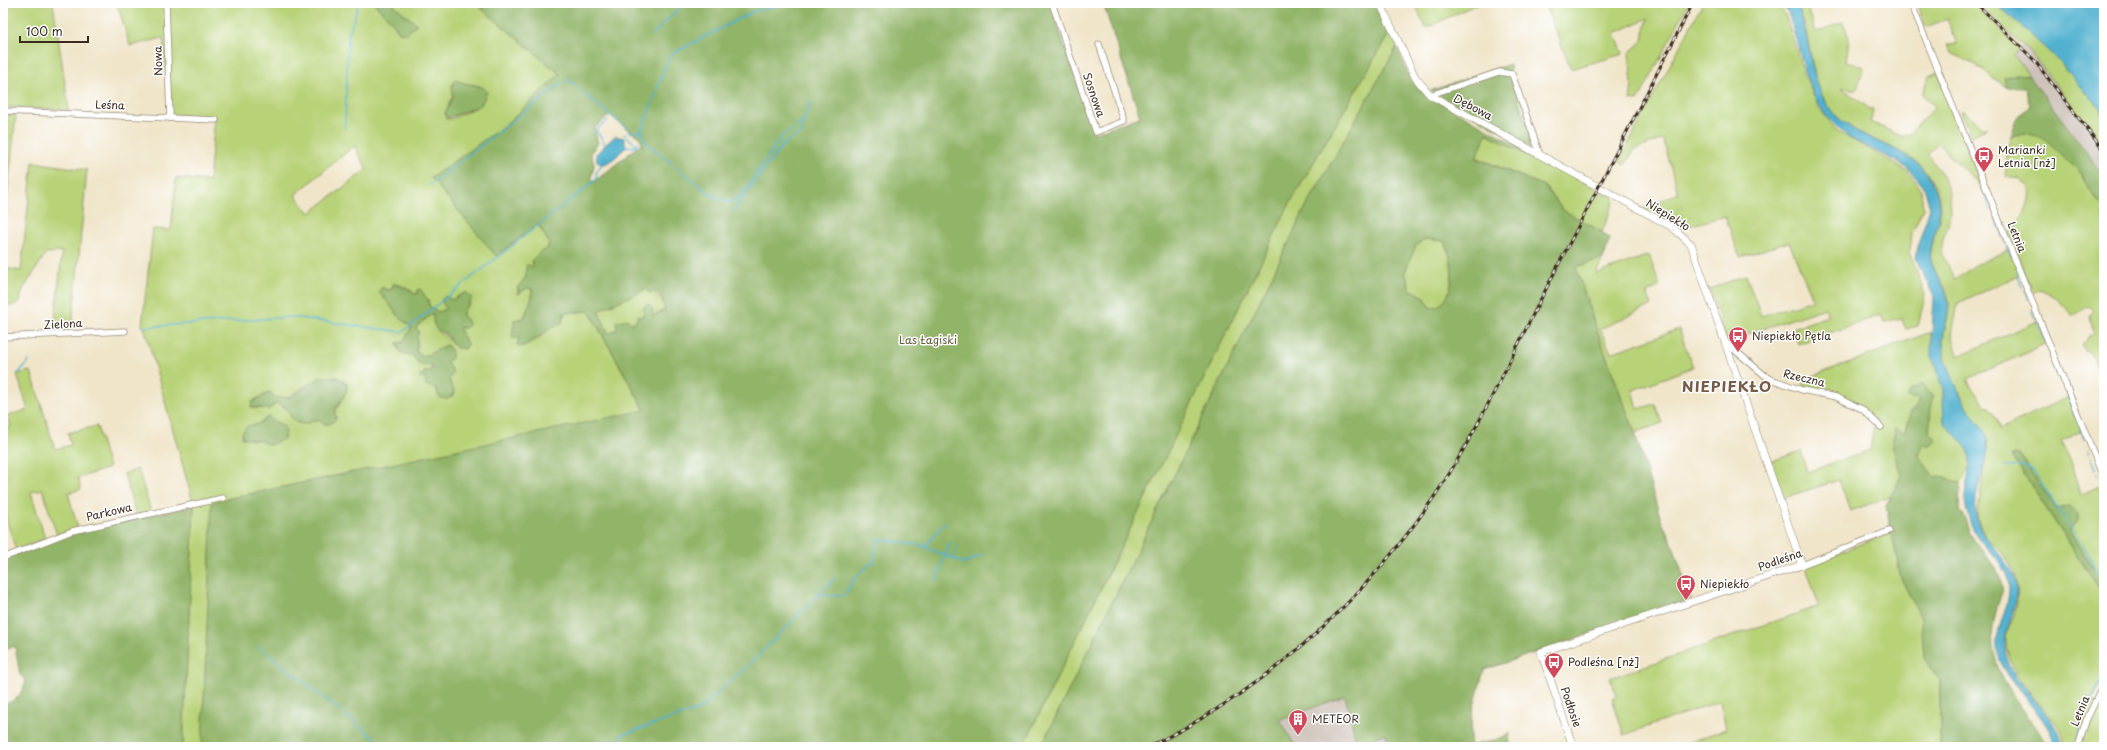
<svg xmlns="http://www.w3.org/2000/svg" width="2107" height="750" font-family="'Playpen Sans',sans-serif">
<rect width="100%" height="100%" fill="#fff"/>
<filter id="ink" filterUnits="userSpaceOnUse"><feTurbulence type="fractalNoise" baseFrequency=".025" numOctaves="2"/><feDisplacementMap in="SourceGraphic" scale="8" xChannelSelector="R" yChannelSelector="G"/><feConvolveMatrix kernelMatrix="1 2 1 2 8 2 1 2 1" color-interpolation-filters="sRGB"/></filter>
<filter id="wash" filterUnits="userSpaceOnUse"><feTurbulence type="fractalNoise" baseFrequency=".012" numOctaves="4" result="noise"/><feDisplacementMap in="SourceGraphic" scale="16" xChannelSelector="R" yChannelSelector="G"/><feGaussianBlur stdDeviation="0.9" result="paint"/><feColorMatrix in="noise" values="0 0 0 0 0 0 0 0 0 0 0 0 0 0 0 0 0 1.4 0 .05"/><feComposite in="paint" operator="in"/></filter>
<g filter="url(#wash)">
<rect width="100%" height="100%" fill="#f0e5c9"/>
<!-- industrial -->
<g fill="#cdc2b9">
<path d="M2023,44L2050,76L2104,147V176L2013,55Z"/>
<path d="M1346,696L1357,744L1386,734L1393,747H1296L1280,720Z"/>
</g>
<!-- green -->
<g fill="#b7d277" stroke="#797e4a" fill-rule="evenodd">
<path d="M3,3H53L69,110L3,107Z"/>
<path d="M117,3H374C382,13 393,21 399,32L417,24L391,3H475L560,74L508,123L538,224L549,243C546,255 535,263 527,270L526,277L518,287V294L527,288L532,289V297L524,318L514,320L519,340L523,346L539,338L554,325L562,323L564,313L589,311L645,411L213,502L202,747H183L194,506L145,330L142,326L153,229L171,230L176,178L209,181L215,118L170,114L163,38L130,46ZM454,81L480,86L477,107L449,120V102L453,97ZM354,146L367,169L310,213L295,195ZM395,284L407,288L415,294L428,300L429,306L438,312L445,311L446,307L445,304L462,294L471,302L463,311V317L467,319L465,328H459L467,344L466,348L452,344C447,337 446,338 440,334C434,328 435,319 433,313L416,327L418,334L416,337L418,345L416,351L418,354L425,356L447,345L452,351L446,362C451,374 453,367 449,380L454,391L453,395L447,399L438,395L436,388L425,380L424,372L431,370L432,365H420L412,355L401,353L397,345L407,338L412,327L401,319L382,287L387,290H391L393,285ZM336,377L345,381L347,386L341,402L335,411L336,419L322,422L318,419L305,424L293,419L286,408L277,403L269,409L253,408L254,400L270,392C282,410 299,387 311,383C319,380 328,379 336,377Z"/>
<path d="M1414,3H1479L1426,28Z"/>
<path d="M1544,3H1689L1638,101L1630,100L1632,85L1629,53L1642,41L1648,18L1615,33L1623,54L1571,69Z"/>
<path d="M1703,3H1776L1785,14L1804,74L1819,108L1838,132L1908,171L1921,189L1923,209L1912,232L1910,252L1925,295L1918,326L1906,329L1901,318L1884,322L1881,315L1798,344L1793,328L1828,316L1825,308L1726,341L1710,289L1746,275L1761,316L1813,300L1789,242L1740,257L1725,216L1678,229L1643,209L1678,193L1663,139L1634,150L1625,165L1619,161Z"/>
<path d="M1796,3H1805L1816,32L1843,22L1849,38L1846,62L1864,67L1857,90L1841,87L1870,109H1873L1871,122L1903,137L1906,133L1908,135L1935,107L1922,94L1929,76L1938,72L1975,166L1974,168L1984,187H1982L1938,144L1928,154C1944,177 1950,185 1951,213L1949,216C1950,227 1942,236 1942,247C1941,257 1951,271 1955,280L1975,265L2009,250L2019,275L1958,303L1952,334L1958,356L2038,321L2047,344L1967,379L1972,388L1986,407H1988L1994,413L2000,429L2068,397L2082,431L2061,442L2072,466L2080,495L2104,484V585L2069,531L2078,521L2065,506L2056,508L2019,454L2011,455L2104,596L2102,673L2104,678L2093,700L2089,697L2088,698L2091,702L2092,700L2099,703L2104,693V747H2066L2062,734L2057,725C2038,700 2007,673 2006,640C2006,629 2013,620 2015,611C2019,598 2018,580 2013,568C2004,547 1983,543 1977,516L1988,440C1985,430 1979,425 1974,417C1961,399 1949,373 1944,351C1940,334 1951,318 1949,301C1947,284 1931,271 1930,254C1930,245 1934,238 1936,230C1942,215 1941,198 1934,183C1912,143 1860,145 1832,111C1807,80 1814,37 1796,3Z"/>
<path d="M1916,3H1973L2020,47L2014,55L2029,76L2013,75L2004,78L2006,87L1971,62L1951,53L1947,44H1957L1947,19L1926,27Z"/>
<path d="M1977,3H2104V147L2031,53Z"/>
<path d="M1390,32L1397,47L1305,209L1041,747H1023L1290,203Z"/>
<path d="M1962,110L1984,128L1986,126L1987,127L1971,137L1961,112Z"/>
<path d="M3,114L16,115L3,236Z"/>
<path d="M1486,133L1542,163V159L1615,199L1602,232L1563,210L1544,186L1476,157Z"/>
<path d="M2024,133L2037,135L2051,143L2077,169L2098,202L2104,207V235L2102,241L2104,245V384L2093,356L2081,346L2093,333L2090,316L2094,310L2089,306L2072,316C2064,304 2054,295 2040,289L2033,293L2009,232C2021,223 2034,200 2028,185L2020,179L2005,177L2008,144L2011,136Z"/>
<path d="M33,162L87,170L72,329L54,331L62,252L46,253L22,291L20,302L11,306L3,305V268L21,271Z"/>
<path d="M1426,239L1444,241C1453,257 1456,290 1442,304C1439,306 1434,307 1430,308L1425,298L1410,289L1405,272L1416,245Z"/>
<path d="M1649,255L1660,286L1647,293L1652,305L1600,329L1611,353L1679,329L1693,367L1633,390L1638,409L1655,404L1662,423L1635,433L1594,323L1576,267L1603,258L1596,274Z"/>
<path d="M646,289C658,293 661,297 665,309L653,316L644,313L643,317C632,324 620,327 609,334L597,311Z"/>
<path d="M1931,332V352L1943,390V410L1969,451C1972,464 1968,473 1960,483L1939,476L1934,477L1918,455L1922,446L1932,444L1929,433L1932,395L1919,399L1915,411L1912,409L1904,433L1896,428L1892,444L1901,476L1893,496L1850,511L1839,480L1781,499L1769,462L1801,451L1807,472L1870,450L1875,419L1842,397L1804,387L1802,380Z"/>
<path d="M31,371L55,449L71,445L68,433L97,426L109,468L78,478L81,489L68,493L78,528L57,535L42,489L31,492L45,539L16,550L3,509V443L5,442L3,429L11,427L8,415L28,410L17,374Z"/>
<path d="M138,469L151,511L136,515L124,474Z"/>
<path d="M1892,532L1901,578L1922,618L1924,657L1940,680V747H1675L1726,729L1720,701L1624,735L1612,698L1617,696L1610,678L1819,606L1806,567L1816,561Z"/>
</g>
<!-- forest -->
<g fill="#91b468" stroke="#666f43" fill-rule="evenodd">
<path d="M374,3H391L417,24L407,34L399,32C393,21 382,13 374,3Z"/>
<path d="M475,3H1050L1094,133L1140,117L1103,3H1377L1390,32L1290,203L1023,747H202L212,502L645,410L589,311L564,313L562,323C546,328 535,343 519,347L517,344L519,338H512L514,320L524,318L532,297V289L527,288L518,294V287L526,277V266L528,264L531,267L533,266L532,260L540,252L547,249L549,243L538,224L496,256L431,178L508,123L560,74ZM610,115L640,138L643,146L640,145L594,182L591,178L594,165L591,153L598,143L594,128ZM646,289L649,293L657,292L662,298L665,310L653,316L652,308L648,304L644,307L643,317L638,316L636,321L632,324L627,319L616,322L617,329L609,334L598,311Z"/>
<path d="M1397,47L1409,76L1423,93L1542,159V164L1487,133L1476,158L1544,186L1563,210L1602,232L1610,239L1603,258L1576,267L1594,323L1635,433L1661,520L1671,540L1691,599L1484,670L1472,713L1470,746L1503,738L1509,733L1510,744L1507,747H1393L1385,734L1357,745L1345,696L1280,720L1296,747H1041L1305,209ZM1426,239L1444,241C1454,257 1456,289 1442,303C1439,306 1434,307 1430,308L1425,298L1410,289L1405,272L1416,245Z"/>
<path d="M1510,64L1511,76L1536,151L1430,91Z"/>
<path d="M2013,75L2029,76L2097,166L2104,176V207C2092,196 2087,182 2077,169C2074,166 2069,163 2066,159C2047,140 2039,130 2011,136L2018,116L2030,106L2025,88L2006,87L2004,78Z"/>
<path d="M455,79C465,86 474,83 484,88L487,92L481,105L446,119L445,113L453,97L452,85Z"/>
<path d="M393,284L407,288L415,294H417V290L420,289L428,300L429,306L438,312L446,309L441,300L445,296L452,300L466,292L472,298L462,313L469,325L467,327L459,328L467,344L465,349L456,348L447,336L436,329L433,322V313L416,327L419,332C416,339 417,344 416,351L418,354L425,356L447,345L452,351V358L446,362L453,371L449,380L454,391L453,395L447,399L440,398L436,388L426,385L425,380L419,376L433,369L432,365H420L412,355L401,353L397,343L403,342L412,327L401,319L379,292L382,287L387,290H391Z"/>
<path d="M321,377H336L347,384C348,395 339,401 335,411L336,419L330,424H324L318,419L305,424L297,423L291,417L286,408L277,403L269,409L251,407L252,402L270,392L276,398L291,397Z"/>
<path d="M1922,384L1932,395L1929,433L1936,439L1932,444L1922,446L1918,455L1934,477L1939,476L1960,483L1959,511C1967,518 1966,526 1971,535C1980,551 2000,567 2002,587C2003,592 1999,600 1998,604C1992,625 1990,640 1996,661C2005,693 2033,718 2048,747H1940V680L1924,657L1921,618L1901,578L1886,506L1901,476L1892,444L1896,428L1904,433L1912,409L1915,411L1919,399L1907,397L1909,391Z"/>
<path d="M268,417L283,426L286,431L284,439L270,445L260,441L242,438V433L247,426L258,424Z"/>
<path d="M2019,454L2056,508L2070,507L2078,515V521L2069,531L2104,585V596L2011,455Z"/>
<path d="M194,506L183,747H3V704C17,702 22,693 26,681L20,675L15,646L3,651V622L8,620L3,606V559L71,533Z"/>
</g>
<!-- water -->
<g fill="#51b1cf" stroke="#466e76">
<path d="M1782,3H1796L1799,9C1811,43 1809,81 1831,110C1859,146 1917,143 1935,188C1940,202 1941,216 1936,230C1933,238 1929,245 1930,254C1931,272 1946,284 1948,302C1950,319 1939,334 1944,352C1948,371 1958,391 1967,407C1973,417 1986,428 1987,440C1989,464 1972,491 1976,515C1981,544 2011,555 2016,584C2021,615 1994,633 2010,666C2025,695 2055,715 2064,747H2055C2052,720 2010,687 1999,658C1990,634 2010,612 2009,587C2008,561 1980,549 1971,524C1968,516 1965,506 1965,498C1965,484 1974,462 1968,450C1962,439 1952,432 1944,423L1943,390L1931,352L1934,297L1916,259L1918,245L1930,208L1924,187L1907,167L1848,137L1827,117L1817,102L1808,81L1788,12Z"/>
<path d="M1996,3H2104V114L2060,62Z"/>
<path d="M615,136L624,138L626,147C619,153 610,165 601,164L597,161L596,154Z"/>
</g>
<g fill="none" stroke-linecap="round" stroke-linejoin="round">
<!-- stream -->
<g stroke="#51b1cf" stroke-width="1.5">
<path d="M652,35L684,3"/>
<path d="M567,79L579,89"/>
<path d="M582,92L632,133L642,130L645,142L711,195L729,203L738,198L745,190L781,137L804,121"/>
<path d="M345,128L348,36L359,3"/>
<path d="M624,134L636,145"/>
<path d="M640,135L670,55L752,12L790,3"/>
<path d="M605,144L596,130L608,120"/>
<path d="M625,146L635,147L638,142"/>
<path d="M1980,180L1992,211"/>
<path d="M430,185L563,82"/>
<path d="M733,212L781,147L786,142L802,133V127L811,101"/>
<path d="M1995,217L2005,243"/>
<path d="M2007,247L2011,257"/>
<path d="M2016,269L2018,274"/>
<path d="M2018,276L2023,287"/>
<path d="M2025,292L2028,299"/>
<path d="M2033,311L2036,320"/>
<path d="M2037,322L2038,324"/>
<path d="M2039,326L2041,332"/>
<path d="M143,327L292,317L402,332L404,331"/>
<path d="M405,330L597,179L596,173L602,164"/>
<path d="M2042,335L2046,344"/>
<path d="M2050,354L2056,370"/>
<path d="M18,374L29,361"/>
<path d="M2058,374L2060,378"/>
<path d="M2066,393L2067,396"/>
<path d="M2067,397L2079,425"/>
<path d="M2080,429L2081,432"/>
<path d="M2082,434L2084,439"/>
<path d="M2089,450L2090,454"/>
<path d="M2091,456L2096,469"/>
<path d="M2004,467L2025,466L2034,471L2104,580"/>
<path d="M2098,476V474"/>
<path d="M2100,482L2104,491"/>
<path d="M925,547L945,522"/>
<path d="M952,558L958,545"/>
<path d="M936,581L950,542"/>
<path d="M818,595L844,596L857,575L874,562L878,539L919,545L964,563L982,555"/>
<path d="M258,646L386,747"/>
<path d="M2092,698L2104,675"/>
<path d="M615,747L622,735L700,709L756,658L835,578"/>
<path d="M2075,747L2080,725L2090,703"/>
</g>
</g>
</g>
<g filter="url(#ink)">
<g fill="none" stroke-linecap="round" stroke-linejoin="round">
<defs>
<g id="minor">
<path d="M166,3L170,118"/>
<path d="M1052,3L1096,132L1124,121L1099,44"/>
<path d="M1911,3L2104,479"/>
<path d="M1430,95L1499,72L1512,74L1540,155"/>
<path d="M3,111L216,120"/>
<path d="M3,337L125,331"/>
<path d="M1725,342L1768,378L1802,390L1836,397L1862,409L1881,427"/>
<path d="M3,558L72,531L223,498"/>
<path d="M1802,565L1889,531"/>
<path d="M2078,747L2086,721L2104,683"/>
</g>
<path id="tertiary" d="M1380,3L1415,77L1430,95L1672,227L1691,244L1802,565L1541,652L1573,747"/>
</defs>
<!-- minor casing -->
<use href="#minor" stroke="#968874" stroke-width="7"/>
<!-- tertiary casing -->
<use href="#tertiary" stroke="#968874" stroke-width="8"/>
<!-- minor -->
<use href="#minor" stroke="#fff" stroke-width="5.5"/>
<!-- tertiary -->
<use href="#tertiary" stroke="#fff" stroke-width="7"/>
<defs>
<g id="rail">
<path d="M1976,3L2034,60L2104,151"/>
<path d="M1148,747C1272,688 1376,590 1449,474C1485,415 1514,351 1546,289C1595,194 1644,98 1693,3"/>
</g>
</defs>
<!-- rail casing -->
<use href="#rail" stroke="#3b2a1e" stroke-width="3"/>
<!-- rail -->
<use href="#rail" stroke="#fff" stroke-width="1.5" stroke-dasharray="4.5" stroke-linecap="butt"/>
</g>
</g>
<!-- icons -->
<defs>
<symbol id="bus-pin" viewBox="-11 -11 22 30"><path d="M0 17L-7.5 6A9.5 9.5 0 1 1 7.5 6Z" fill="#d1495b" stroke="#fff"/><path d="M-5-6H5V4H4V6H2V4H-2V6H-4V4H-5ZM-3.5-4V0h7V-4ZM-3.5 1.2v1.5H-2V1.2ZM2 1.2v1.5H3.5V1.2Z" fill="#fff"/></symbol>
<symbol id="building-pin" viewBox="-11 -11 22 30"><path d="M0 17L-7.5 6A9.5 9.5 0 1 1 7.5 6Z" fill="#d1495b" stroke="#fff"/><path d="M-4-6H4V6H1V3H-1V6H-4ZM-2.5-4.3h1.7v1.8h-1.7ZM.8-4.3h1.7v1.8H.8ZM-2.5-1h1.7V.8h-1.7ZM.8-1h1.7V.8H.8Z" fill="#fff"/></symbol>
</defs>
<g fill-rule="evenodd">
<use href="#bus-pin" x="1973" y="145" width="22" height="30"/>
<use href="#bus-pin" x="1727" y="325" width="22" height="30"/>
<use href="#bus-pin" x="1675" y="573" width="22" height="30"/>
<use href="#bus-pin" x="1543" y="651" width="22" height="30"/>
<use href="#building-pin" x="1287" y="708" width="22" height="30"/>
</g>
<g text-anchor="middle" stroke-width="3" stroke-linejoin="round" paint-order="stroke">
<!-- street labels -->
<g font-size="11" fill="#3b2a1e" stroke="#fff">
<text transform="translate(158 61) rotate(-92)" y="4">Nowa</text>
<text transform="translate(1094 95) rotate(71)" y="4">Sosnowa</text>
<text transform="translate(110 105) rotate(2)" y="4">Leśna</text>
<text transform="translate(1473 107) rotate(28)" y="4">Dębowa</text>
<text transform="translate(1668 215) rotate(32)" y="4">Niepiekło</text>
<text transform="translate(2017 237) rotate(68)" y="4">Letnia</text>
<text transform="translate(63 324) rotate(-3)" y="4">Zielona</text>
<text transform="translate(1804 378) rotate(13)" y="4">Rzeczna</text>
<text transform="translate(109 512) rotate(-13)" y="4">Parkowa</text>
<text transform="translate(1780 560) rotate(-19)" y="4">Podleśna</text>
<text transform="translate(1571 707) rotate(71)" y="4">Podłosie</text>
<text transform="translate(2080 711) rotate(-67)" y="4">Letnia</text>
</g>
<!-- poi labels -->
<g font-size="11" fill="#3b2a1e" stroke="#fff" text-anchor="start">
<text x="1998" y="154">Marianki<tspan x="1998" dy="13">Letnia [nż]</tspan></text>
<text x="1752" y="340">Niepiekło Pętla</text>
<text x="1700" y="588">Niepiekło</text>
<text x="1568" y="666">Podleśna [nż]</text>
<text x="1312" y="723">METEOR</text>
</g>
<!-- park labels -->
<g font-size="11" fill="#605c39" stroke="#fff">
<text x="928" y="344">Las Łagiski</text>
</g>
<!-- district labels -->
<g font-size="15" font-weight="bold" letter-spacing="1" fill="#775b49" stroke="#fff">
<text x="1727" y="392">NIEPIEKŁO</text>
</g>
</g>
<!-- margin -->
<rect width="2107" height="750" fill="none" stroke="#fff" stroke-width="16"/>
<!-- scale -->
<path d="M20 36v6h68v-6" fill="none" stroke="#3b2a1e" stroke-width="2"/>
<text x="26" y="36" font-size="12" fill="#3b2a1e" stroke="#ffffff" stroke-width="3" paint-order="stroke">100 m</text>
</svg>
